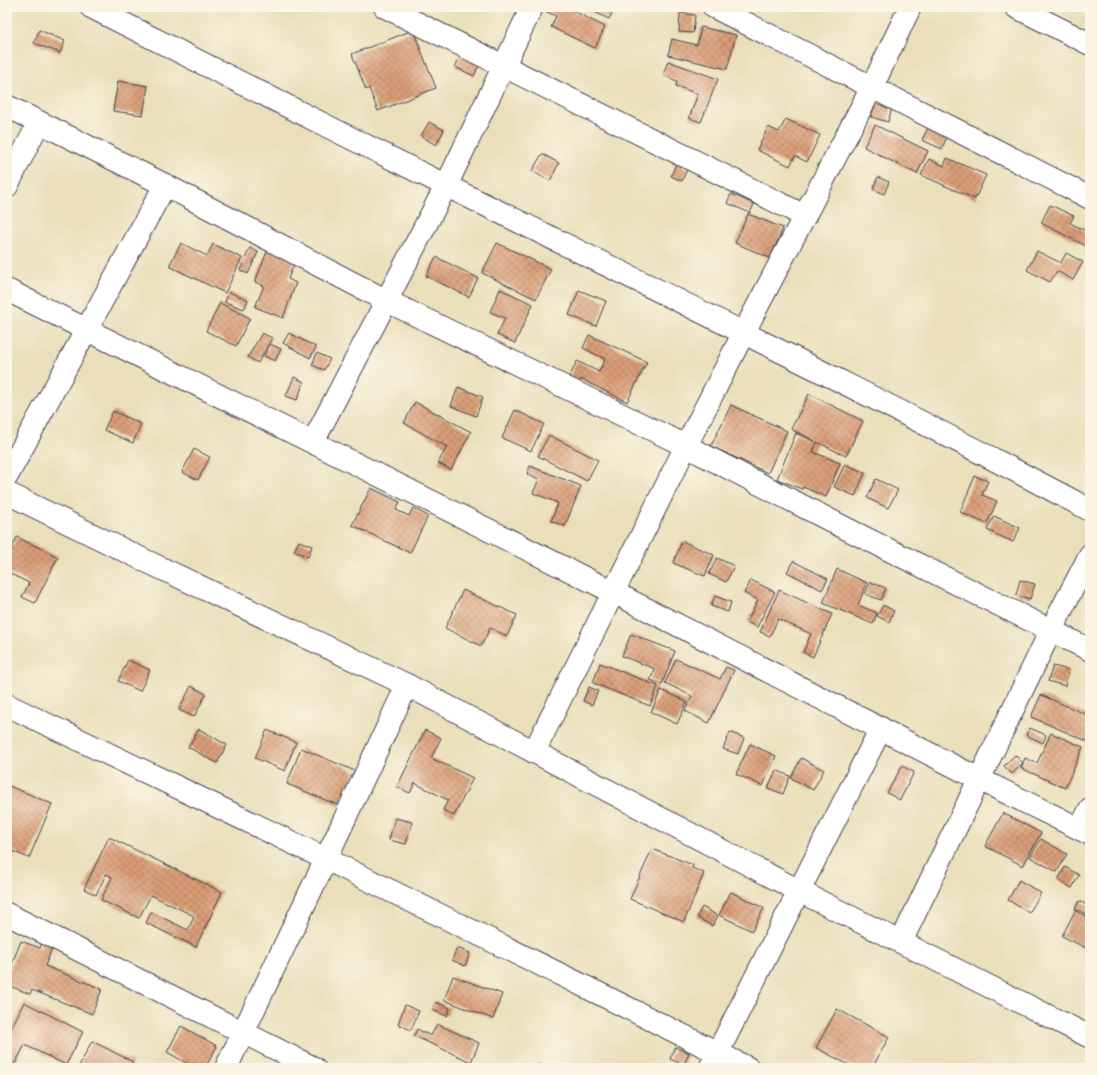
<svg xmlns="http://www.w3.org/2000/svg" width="1097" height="1075" font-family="Delius,sans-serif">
<defs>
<pattern id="building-cross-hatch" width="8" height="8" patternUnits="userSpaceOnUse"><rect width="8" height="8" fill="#da9e76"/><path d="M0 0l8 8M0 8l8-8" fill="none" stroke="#b08062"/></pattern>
</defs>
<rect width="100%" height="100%" fill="#fcf5e5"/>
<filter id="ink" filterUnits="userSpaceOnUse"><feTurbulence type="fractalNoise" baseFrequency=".025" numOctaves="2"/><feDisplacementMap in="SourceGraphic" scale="8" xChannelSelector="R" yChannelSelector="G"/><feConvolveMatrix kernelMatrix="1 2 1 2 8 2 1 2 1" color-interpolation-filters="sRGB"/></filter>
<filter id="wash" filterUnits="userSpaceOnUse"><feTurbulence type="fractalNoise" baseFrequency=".012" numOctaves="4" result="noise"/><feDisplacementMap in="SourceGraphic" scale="16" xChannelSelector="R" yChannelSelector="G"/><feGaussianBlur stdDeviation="0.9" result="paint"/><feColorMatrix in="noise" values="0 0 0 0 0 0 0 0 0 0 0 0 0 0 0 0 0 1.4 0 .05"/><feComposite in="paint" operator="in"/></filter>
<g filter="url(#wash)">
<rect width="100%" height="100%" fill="#eadfba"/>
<g id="blocks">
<!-- building -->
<g fill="url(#building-cross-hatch)">
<path d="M547,7H566L605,27L595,48L551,27L556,16L545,11Z"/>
<path d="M584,7H615L609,19Z"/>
<path d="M680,13L695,15L693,33L679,32Z"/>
<path d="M701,27L736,35L727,69L668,55L672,39L697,45Z"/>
<path d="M39,30L65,41L60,53L34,43Z"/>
<path d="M413,30L436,88L378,111L369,88L366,90L352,54Z"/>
<path d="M461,54L480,63L474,76L455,67Z"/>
<path d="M668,61L718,79L701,122L689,118L698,94L676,86L677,81L663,75Z"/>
<path d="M118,81L148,86L143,115L113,111Z"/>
<path d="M876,99L893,104L888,122L871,117Z"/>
<path d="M786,119L820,135L807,162L795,156L790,166L757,150L768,127L779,132Z"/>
<path d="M429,122L444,130L436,145L421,136Z"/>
<path d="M875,125L928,151L917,174L864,147Z"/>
<path d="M928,128L947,136L942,149L922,140Z"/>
<path d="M542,154L559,163L550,181L532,171Z"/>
<path d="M947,158L986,175L975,199L921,175L929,159L944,166Z"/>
<path d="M676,164L687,169L682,181L671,176Z"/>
<path d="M878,177L889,182L884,194L873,189Z"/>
<path d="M731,194L754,204L750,213L727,203Z"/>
<path d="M1050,205L1074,216L1070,223L1090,233V248L1041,223Z"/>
<path d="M748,214L783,228L770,258L735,243Z"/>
<path d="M181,243L207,256L213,244L242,258L225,293L169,266Z"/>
<path d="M497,243L551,269L536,299L482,273Z"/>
<path d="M250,248L258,252L248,274L240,270Z"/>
<path d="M268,249L296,259L288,279L296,283L283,318L255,307L264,286L255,282Z"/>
<path d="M1037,251L1061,263L1066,253L1083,262L1073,280L1057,271L1050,282L1027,270Z"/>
<path d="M436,257L478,278L469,297L426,276Z"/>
<path d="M500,289L533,304L515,343L497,335L505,318L490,312Z"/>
<path d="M579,290L606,301L596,326L569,315Z"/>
<path d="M229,292L248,300L244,309L225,302Z"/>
<path d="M220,303L250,318L236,346L206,331Z"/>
<path d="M262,333L272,338L258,363L248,357Z"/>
<path d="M289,333L316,347L310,358L283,343Z"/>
<path d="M589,335L647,362L627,402L581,379L577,387L567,382L577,361L599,372L605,359L583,348Z"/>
<path d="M270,344L281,349L275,361L264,356Z"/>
<path d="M317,353L330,359L324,370L312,365Z"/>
<path d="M294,377L304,382L297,400L286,396Z"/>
<path d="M458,387L483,397L476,416L451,406Z"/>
<path d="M809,394L863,421L846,456L817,442L813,452L840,463L826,497L803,487L802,489L777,479L796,433L815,441L791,429Z"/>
<path d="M415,402L471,432L451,470L438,463L447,447L404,423Z"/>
<path d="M731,405L787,431L768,473L711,446Z"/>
<path d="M515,410L544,424L531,451L502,438Z"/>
<path d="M113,411L141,424L133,443L104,430Z"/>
<path d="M549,435L598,460L587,481L538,456Z"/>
<path d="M194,449L210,457L198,480L182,472Z"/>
<path d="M845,464L865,473L855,496L834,487Z"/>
<path d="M530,466L581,486L565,526L551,521L558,503L533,493L539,479L527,474Z"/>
<path d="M975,476L988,481L982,495L997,501L987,524L960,512Z"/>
<path d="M876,479L898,490L888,508L867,498Z"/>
<path d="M371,488L400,502L396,510L409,516L413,508L428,516L410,553L352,525Z"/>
<path d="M994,516L1020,528L1013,542L987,530Z"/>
<path d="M17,537L58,557L35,603L22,597L29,583L7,572V558Z"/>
<path d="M299,541L312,546L308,557L294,551Z"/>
<path d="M682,541L714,555L705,576L673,563Z"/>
<path d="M717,558L734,566L726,582L709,574Z"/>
<path d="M793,561L828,579L822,590L787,572Z"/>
<path d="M837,569L867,583L858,605L877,613L873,624L823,603Z"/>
<path d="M751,580L775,592L757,627L747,622L758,600L744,593Z"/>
<path d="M1020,580L1035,584L1030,599L1016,595Z"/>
<path d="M870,582L886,588L881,600L865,594Z"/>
<path d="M463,590L517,615L507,636L490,628L481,646L445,628Z"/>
<path d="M779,590L832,614L813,657L803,652L811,634L778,619L770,636L760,632Z"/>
<path d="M715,596L731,602L728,612L711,606Z"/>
<path d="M883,605L894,611L889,622L877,616Z"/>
<path d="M631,634L675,651L662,684L650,680L655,669L622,656Z"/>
<path d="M676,659L720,679L726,667L734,670L709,723L685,711L692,696L665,683Z"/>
<path d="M128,660L150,670L140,691L118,681Z"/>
<path d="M600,663L658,686L650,706L593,683Z"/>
<path d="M1053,666L1069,670L1065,686L1048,681Z"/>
<path d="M191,686L206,694L194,717L179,710Z"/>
<path d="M589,687L598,691L592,705L583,701Z"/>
<path d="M661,690L687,702L677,724L651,712Z"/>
<path d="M1041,695L1090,716V739L1089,742L1031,717Z"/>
<path d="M1030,728L1046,735L1043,743L1026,735Z"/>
<path d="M199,729L227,745L217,763L188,747Z"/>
<path d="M267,730L296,742L285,771L255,758Z"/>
<path d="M425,730L441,738L431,758L473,778L454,816L443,810L448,800L415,783L410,793L397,787Z"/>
<path d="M730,732L744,738L738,754L723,749Z"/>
<path d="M1051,733L1083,747L1065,788L1021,768L1025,758L1037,763Z"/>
<path d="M750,744L776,756L763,786L736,774Z"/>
<path d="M301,748L355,771L340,806L287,784Z"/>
<path d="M1015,755L1023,763L1012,774L1004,766Z"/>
<path d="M801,758L824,770L813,790L791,778Z"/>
<path d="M902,766L914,772L900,800L887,793Z"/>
<path d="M776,770L790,776L783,794L768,788Z"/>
<path d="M7,785L52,804L29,858L7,849Z"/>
<path d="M1003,813L1041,833L1023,866L985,846Z"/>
<path d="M395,818L412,822L406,844L389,840Z"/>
<path d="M109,837L222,892L196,947L146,923L151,912L188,930L194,916L151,895L139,918L101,900L112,877L106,874L96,895L84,889Z"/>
<path d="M1041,839L1067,854L1057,872L1030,857Z"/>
<path d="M652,849L693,865L692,868L704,873L684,922L630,899Z"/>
<path d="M1065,867L1079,875L1072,888L1058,880Z"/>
<path d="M1019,880L1041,893L1029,913L1008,900Z"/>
<path d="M731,892L764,908L752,931L719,915Z"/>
<path d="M1079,901L1090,906V916L1075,909Z"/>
<path d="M702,907L718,916L712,926L697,917Z"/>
<path d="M1075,911L1090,918V950L1062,936Z"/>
<path d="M43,940L54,944L45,966L102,989L92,1014L32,990L30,994L7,985V976L21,941L40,948Z"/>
<path d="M457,948L470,953L465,966L452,960Z"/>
<path d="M453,976L502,994L493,1019L444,1000Z"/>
<path d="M24,1002L83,1032L66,1065L25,1045L13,1067L7,1064V1037Z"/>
<path d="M436,1002L450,1008L447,1016L432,1010Z"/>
<path d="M405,1005L419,1011L411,1030L398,1024Z"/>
<path d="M837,1009L889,1037L872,1068H855L816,1048Z"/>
<path d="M437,1024L479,1043L471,1062L414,1036L417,1029L431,1036Z"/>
<path d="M181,1026L217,1046L205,1068H195L167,1052Z"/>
<path d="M92,1041L133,1062L130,1068H78Z"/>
<path d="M675,1047L689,1053L684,1065L670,1059Z"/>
<path d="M538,1064L547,1068H537Z"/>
</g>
</g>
</g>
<g filter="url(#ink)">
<use href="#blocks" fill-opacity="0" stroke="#403e4e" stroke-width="1"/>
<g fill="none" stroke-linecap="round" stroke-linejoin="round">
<defs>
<g id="street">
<path d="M91,7C209,67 328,127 447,186C662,293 878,397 1090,510"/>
<path d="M385,7L805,216"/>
<path d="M714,7L1090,198"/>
<path d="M1016,7L1090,44"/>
<path d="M7,106L165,185L387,301L686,446L847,529L1090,650"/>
<path d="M7,186L39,122"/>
<path d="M7,290L613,592L979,779L1090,834"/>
<path d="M313,442L446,186L532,7"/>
<path d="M7,476L165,185"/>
<path d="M7,493L146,561L407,685L799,891L1090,1037"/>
<path d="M7,705L326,859L602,995L748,1068"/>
<path d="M534,752L686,446L744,332L872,87L910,7"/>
<path d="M1080,829L1090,809"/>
<path d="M7,914L314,1068"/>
<path d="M901,942L1051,630L1090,555"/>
<path d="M226,1068L326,859L407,685"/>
<path d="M710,1068L881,728"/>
</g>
</defs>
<!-- street casing -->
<use href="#street" stroke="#403e4e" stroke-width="24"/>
<!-- street -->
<use href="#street" stroke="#fff" stroke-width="22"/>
</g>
</g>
<!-- margin -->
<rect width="1097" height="1075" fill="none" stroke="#fcf5e5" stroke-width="24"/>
</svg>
